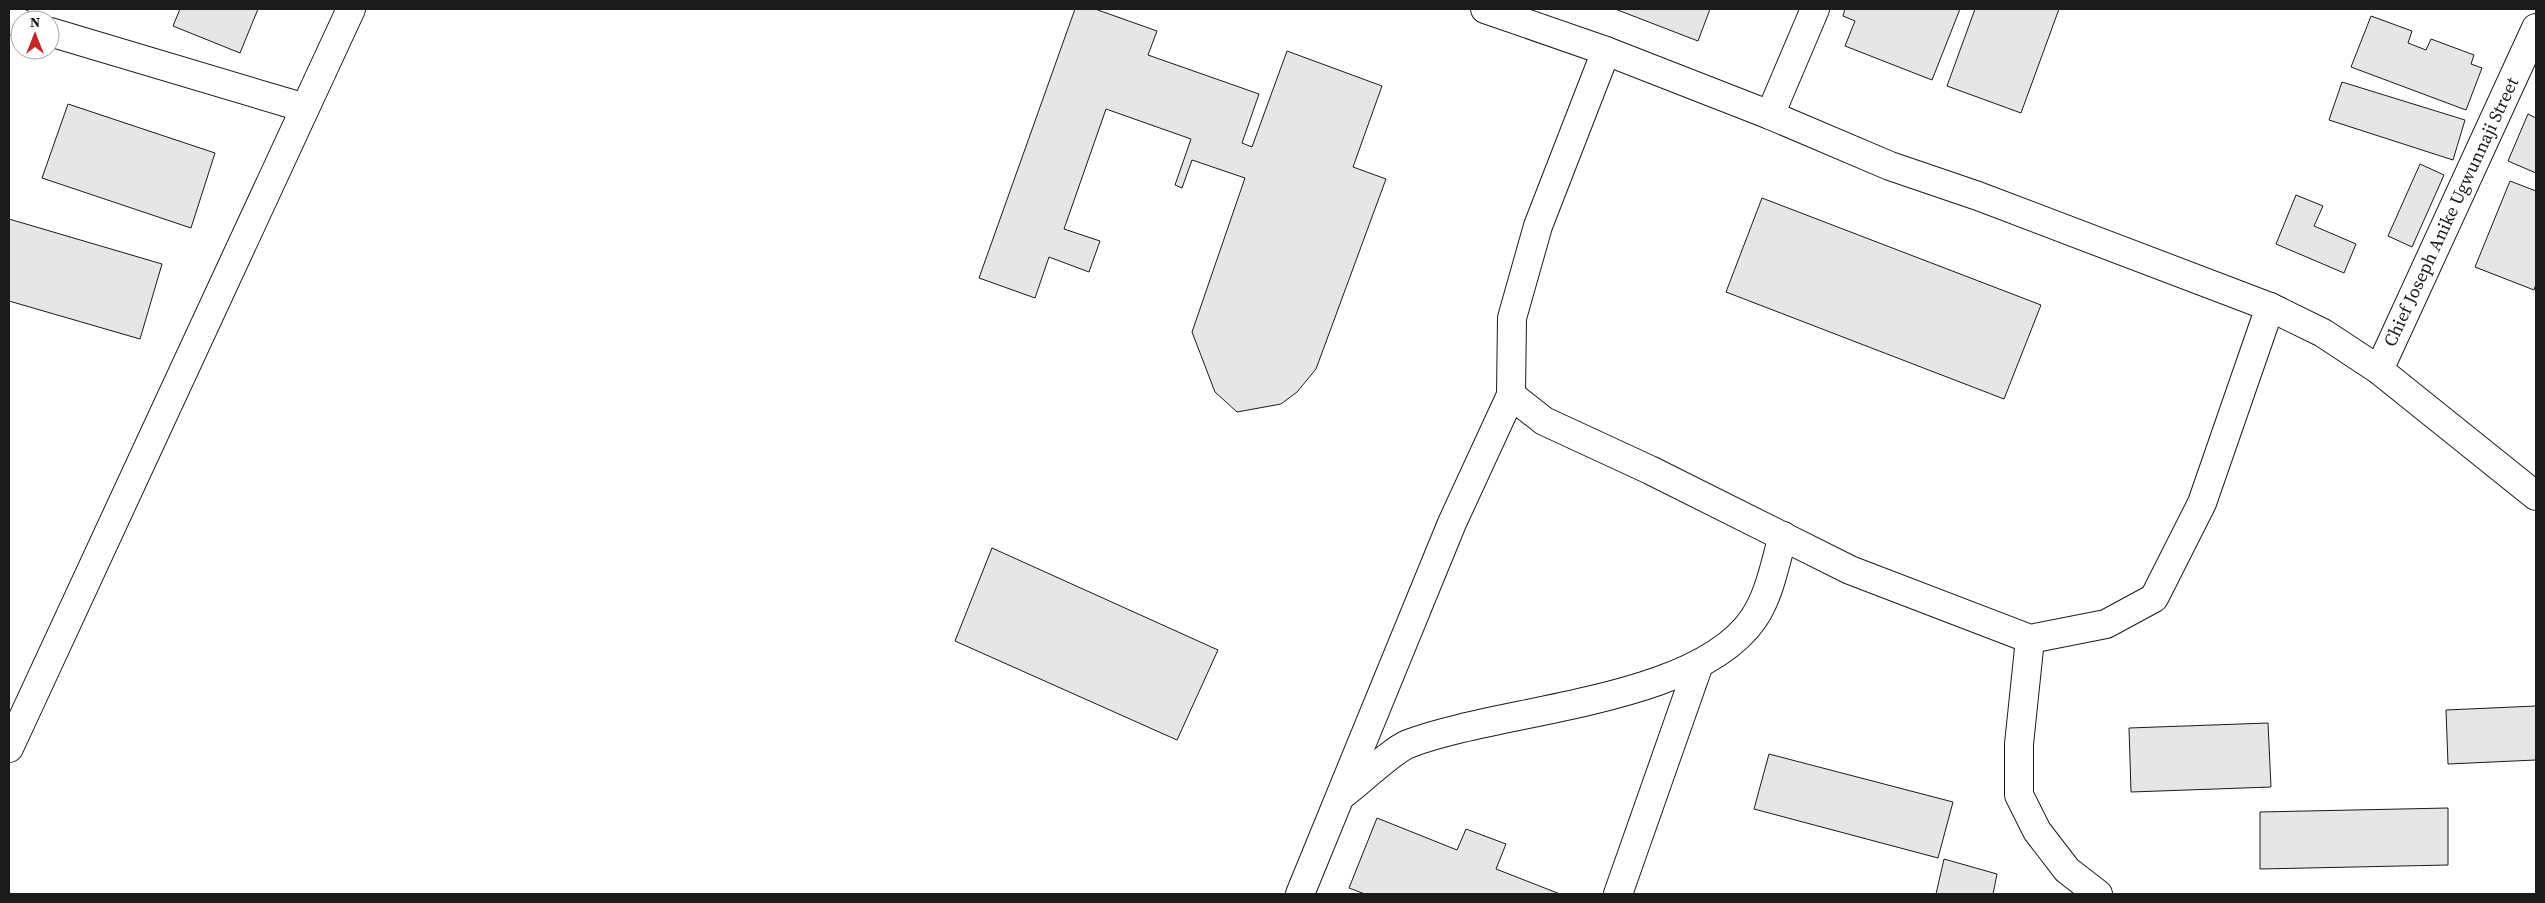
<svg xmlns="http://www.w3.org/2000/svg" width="2545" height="903" font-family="'Source Serif 4',serif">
<rect width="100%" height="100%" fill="#fff"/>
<!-- building -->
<g fill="#e6e6e6" stroke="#1a1a1a">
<path d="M180,9H258L240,53L173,26Z"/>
<path d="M1075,9H1095L1157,31L1148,55L1259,94L1242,143L1252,147L1287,51L1382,86L1353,167L1386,179L1316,369L1297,392L1281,404L1237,412L1215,392L1192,332L1245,178L1192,160L1182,188L1175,185L1191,139L1106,109L1064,229L1100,241L1089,272L1049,257L1035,298L979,278Z"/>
<path d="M1615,9H1710L1698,41Z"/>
<path d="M1845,9H1960L1932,80L1845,46L1855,21L1843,16Z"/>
<path d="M1975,9H2059L2021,113L1947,86Z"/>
<path d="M2371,16L2412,31L2408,43L2426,50L2431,39L2474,55L2471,64L2482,68L2466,110L2351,67Z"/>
<path d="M2342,82L2465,120L2453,160L2329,120Z"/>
<path d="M68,104L215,153L191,228L42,178Z"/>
<path d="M2528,114L2536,118V173L2508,161Z"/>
<path d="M2420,164L2444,175L2412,247L2388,236Z"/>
<path d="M2510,181L2536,191V284L2534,290L2475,267Z"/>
<path d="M2296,195L2323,206L2314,226L2356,244L2344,273L2276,244Z"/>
<path d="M1762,198L2041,305L2004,399L1726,292Z"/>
<path d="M9,219L162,264L140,339L9,301Z"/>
<path d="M992,548L1218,650L1177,740L955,641Z"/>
<path d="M2536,706V760L2448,764L2446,710Z"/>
<path d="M2268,723L2271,787L2131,792L2129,728Z"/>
<path d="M1769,754L1953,802L1938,858L1754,809Z"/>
<path d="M2448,808V865L2260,869V812Z"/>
<path d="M1377,818L1457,850L1466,829L1506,844L1496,869L1560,894H1365L1349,888Z"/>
<path d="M1944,859L1997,874L1993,894H1936Z"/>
</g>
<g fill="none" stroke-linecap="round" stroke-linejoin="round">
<defs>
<g id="street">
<path d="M9,19L20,23"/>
<path d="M50,32L305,108"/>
<path d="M1606,51L1538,226L1512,318L1511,395L1544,421L1650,470L1850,570L2030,639L2106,624L2154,598L2202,503L2270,307"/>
<path d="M1770,115L1815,9"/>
<path d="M2379,370L2536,28"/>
<path d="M2030,639L2019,744V795L2037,831L2067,870L2098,894"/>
<path d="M9,748L351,9"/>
<path d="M1342,795C1357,784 1393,750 1408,744C1502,708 1697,703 1754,618C1770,594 1775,563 1783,536"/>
<path d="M1300,894L1452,523L1511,395"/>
<path d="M1618,894L1699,664"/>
</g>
<path id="secondary" d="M1485,9L1606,51L1770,115L1890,166L1978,196L2270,307L2323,333L2379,370L2536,496"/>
</defs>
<!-- street casing -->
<use href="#street" stroke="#1a1a1a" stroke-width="30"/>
<!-- secondary casing -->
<use href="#secondary" stroke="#1a1a1a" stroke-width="30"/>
<!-- street -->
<use href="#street" stroke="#fff" stroke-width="28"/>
<!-- secondary -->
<use href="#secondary" stroke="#fff" stroke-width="28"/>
</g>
<g text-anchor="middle" stroke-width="4" stroke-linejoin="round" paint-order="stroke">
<!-- street labels -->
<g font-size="18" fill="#1a1a1a" stroke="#fff">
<text transform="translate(2451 212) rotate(-65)" y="6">Chief Joseph Anike Ugwunnaji Street</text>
</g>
</g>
<!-- border -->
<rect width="2545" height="903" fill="none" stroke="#1a1a1a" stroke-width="20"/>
<!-- north arrow -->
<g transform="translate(35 35)"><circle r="24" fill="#ffffff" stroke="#a3a3a3"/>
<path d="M0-4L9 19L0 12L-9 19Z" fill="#c62828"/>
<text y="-8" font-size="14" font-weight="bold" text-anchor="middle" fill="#1a1a1a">N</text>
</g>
</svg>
